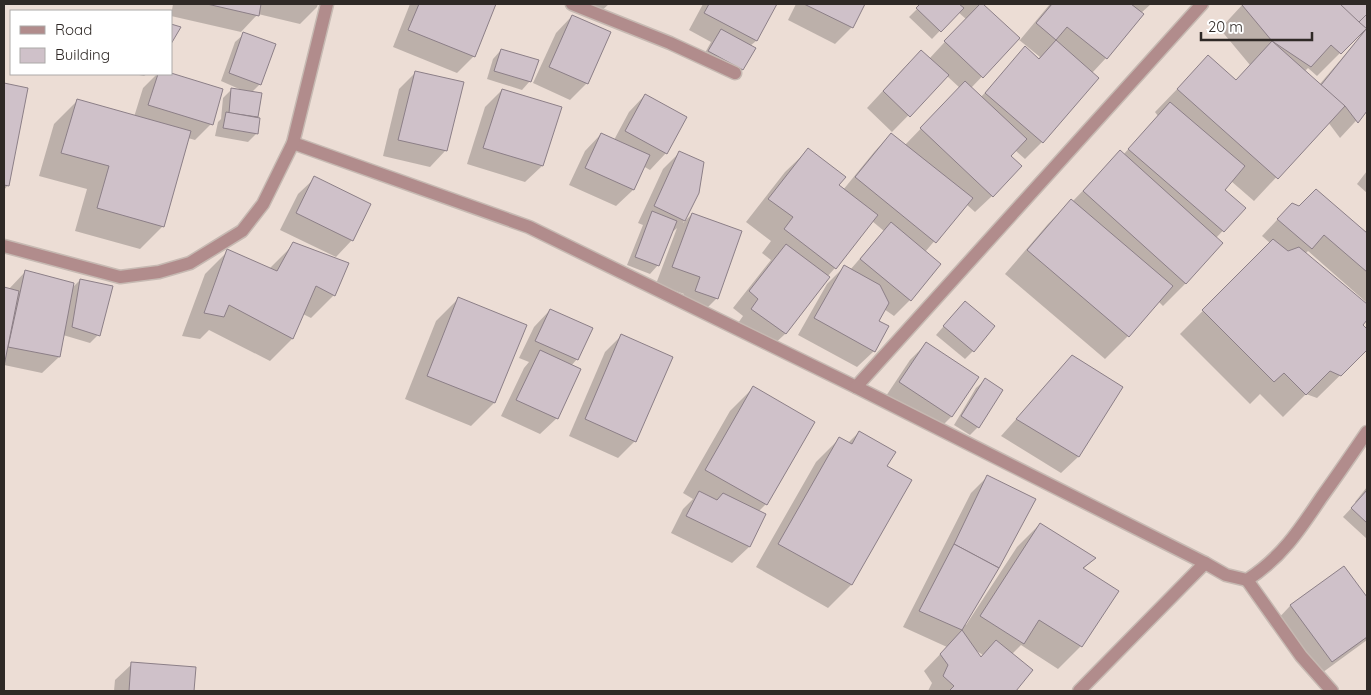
<svg xmlns="http://www.w3.org/2000/svg" width="1371" height="695" font-family="Quicksand,sans-serif">
<rect width="100%" height="100%" fill="#ecddd5"/>
<!-- shadow -->
<g fill="#0003" fill-rule="evenodd">
<path d="M173,4H318L317,7L300,24L258,14L241,32L171,16Z"/>
<path d="M410,4H495L474,56L457,73L393,47Z"/>
<path d="M577,4H609L599,13Z"/>
<path d="M703,4H776L756,41L750,46L754,48L742,70L734,78L701,60L711,42L689,30Z"/>
<path d="M796,4H864L852,27L835,44L788,20Z"/>
<path d="M922,4H981L1020,40L1050,4H1151L1141,13L1143,15L1106,58L1092,73L1098,78L1042,142L1025,159L1015,150L1009,156L992,196L975,212L966,204L925,252L910,300L894,316L884,309L877,321L874,351L857,367L798,335L827,284L844,267L850,270L884,231L872,221L835,268L827,277L785,334L768,350L736,326L743,316L733,308L771,260L762,253L771,241L746,222L785,172L808,150L838,185L843,190L875,151L891,134L905,145L960,88L947,76L892,132L867,108L904,68L929,59L966,19L958,12L932,39L909,17ZM1018,39L1040,57L1038,59L1025,48L981,97L971,88Z"/>
<path d="M1243,4H1367V109L1340,138L1328,122L1254,201L1231,181L1223,190L1244,208L1216,238L1186,283L1163,306L1158,301L1128,336L1105,359L1005,274L1048,224L1071,201L1072,202L1120,152L1123,155L1158,116L1155,112L1208,57L1236,81L1250,65L1220,29ZM1359,34L1361,36L1319,85L1304,72L1308,68L1317,76Z"/>
<path d="M572,16L587,83L570,100L533,83L556,33Z"/>
<path d="M244,34L260,84L252,92L261,94L256,118L257,133L248,142L215,136L218,122L221,119L223,98L231,90L246,92L221,81L235,42Z"/>
<path d="M501,50L530,81L522,90L487,79L493,59Z"/>
<path d="M416,72L446,150L430,167L383,156L399,89Z"/>
<path d="M134,74H147L144,76Z"/>
<path d="M157,74H168L211,124L195,140L188,138L163,226L140,249L75,231L87,189L39,176L54,124L77,101L134,117L143,88Z"/>
<path d="M4,84L26,89L8,185L4,190Z"/>
<path d="M502,90L560,108L542,166L525,182L467,164L485,107Z"/>
<path d="M645,95L666,153L650,170L643,166L633,190L616,206L569,185L585,151L601,134L614,140L629,112Z"/>
<path d="M680,152L697,192L683,223L692,214L717,298L700,315L679,307L684,294L656,284L677,228L670,234L658,265L650,274L627,265L643,225L638,223L663,169Z"/>
<path d="M1367,171V193L1357,184Z"/>
<path d="M315,178L352,240L336,257L280,230L298,194Z"/>
<path d="M1316,190L1367,235V303L1308,251L1305,254L1367,306V319L1361,325L1367,330V349L1317,398L1306,394L1283,417L1260,394L1250,404L1180,334L1270,243L1262,236L1276,221L1292,204L1299,207Z"/>
<path d="M294,244L334,295L311,318L303,314L292,339L270,361L209,330L200,339L182,336L205,274L228,251L269,269Z"/>
<path d="M25,272L71,289L80,280L98,335L90,343L63,335L59,357L42,373L4,365V289L8,290Z"/>
<path d="M459,298L494,403L471,426L405,399L436,321Z"/>
<path d="M965,302L973,351L965,359L936,335Z"/>
<path d="M550,310L577,359L571,366L557,418L540,434L501,416L524,368L529,362L519,358L534,327Z"/>
<path d="M621,336L635,441L618,458L569,436L605,352Z"/>
<path d="M927,343L951,417L935,433L884,399L910,360Z"/>
<path d="M1072,357L1122,387L1078,457L1061,473L1001,436Z"/>
<path d="M985,380L978,427L970,435L954,425L976,388Z"/>
<path d="M753,388L766,504L758,512L764,515L749,547L732,563L671,533L683,509L693,499L683,493L730,411Z"/>
<path d="M859,432L885,466L851,585L828,608L756,567L816,462L839,439L848,443Z"/>
<path d="M987,477L964,624L966,625L1017,547L1040,524L1094,559L1083,569L1081,646L1058,669L1021,645L1012,654L1032,670L1014,691H928L932,683L924,671L947,647L903,627L971,493ZM975,650L983,655L980,657Z"/>
<path d="M1367,487V539L1343,517L1356,503L1355,502Z"/>
<path d="M1344,567L1367,599V640L1315,678L1274,623L1290,606Z"/>
<path d="M132,664L195,668L193,691H114L115,680Z"/>
</g>
<!-- building -->
<g fill="#cfc1c9" stroke="#8c7f87">
<path d="M207,4H261L259,16Z"/>
<path d="M419,4H496L475,57L408,30Z"/>
<path d="M709,4H777L757,41L704,13Z"/>
<path d="M804,4H865L853,28Z"/>
<path d="M920,4H959L964,8L941,32L916,8Z"/>
<path d="M980,4H983L1020,38L983,78L944,41Z"/>
<path d="M1052,4H1131L1144,14L1107,59L1067,27L1056,40L1036,23Z"/>
<path d="M1243,4H1343L1367,28L1341,54L1331,45L1311,67L1272,41L1242,5Z"/>
<path d="M1340,4H1367V27L1359,22Z"/>
<path d="M1367,14V29L1359,22Z"/>
<path d="M572,15L611,32L588,84L549,67Z"/>
<path d="M171,24L181,27L171,44Z"/>
<path d="M1367,28V111L1358,123L1345,106L1317,90Z"/>
<path d="M721,29L756,48L743,70L708,51Z"/>
<path d="M243,32L276,44L261,85L229,73Z"/>
<path d="M1056,40L1099,78L1043,143L985,93L1025,46L1039,59Z"/>
<path d="M1272,41L1345,106L1278,179L1177,89L1208,55L1236,80Z"/>
<path d="M501,49L539,60L531,82L494,71Z"/>
<path d="M921,50L949,75L910,117L883,91Z"/>
<path d="M415,71L464,82L447,151L398,140Z"/>
<path d="M171,73L223,89L213,125L148,105L158,74Z"/>
<path d="M965,81L1027,139L1011,156L1022,166L993,197L920,128Z"/>
<path d="M4,83L28,88L9,186L4,185Z"/>
<path d="M231,88L262,93L258,117L229,113Z"/>
<path d="M502,89L562,107L543,166L483,148Z"/>
<path d="M645,94L687,117L667,154L625,131Z"/>
<path d="M77,99L191,131L164,227L97,208L109,166L61,153Z"/>
<path d="M1170,102L1245,166L1225,190L1246,208L1224,232L1128,149Z"/>
<path d="M226,112L260,118L258,134L223,128Z"/>
<path d="M601,133L650,155L634,190L585,168Z"/>
<path d="M891,133L973,198L936,243L855,177Z"/>
<path d="M808,148L846,177L839,185L878,215L836,269L784,229L793,217L768,199Z"/>
<path d="M1120,150L1223,243L1186,284L1083,191Z"/>
<path d="M679,151L704,162L699,193L685,221L654,206Z"/>
<path d="M314,176L371,204L353,241L296,213Z"/>
<path d="M1316,189L1367,233V272L1324,235L1312,249L1277,219L1292,203L1299,206Z"/>
<path d="M1071,199L1173,286L1129,337L1027,250Z"/>
<path d="M652,211L677,221L659,266L635,257Z"/>
<path d="M692,213L742,231L718,299L695,291L700,277L672,267Z"/>
<path d="M891,222L941,264L911,301L860,259Z"/>
<path d="M1273,239L1288,251L1299,247L1367,304V320L1363,325L1367,329V350L1341,376L1330,371L1306,395L1284,373L1274,382L1202,310Z"/>
<path d="M293,242L349,263L335,296L316,286L293,339L229,305L224,317L204,313L227,249L277,271Z"/>
<path d="M786,244L830,277L786,334L751,309L758,299L749,291Z"/>
<path d="M844,265L880,285L889,303L879,321L889,326L875,352L814,318Z"/>
<path d="M25,270L74,283L60,357L8,347Z"/>
<path d="M80,279L113,286L100,336L72,327Z"/>
<path d="M4,287L19,291L4,366Z"/>
<path d="M458,297L527,325L495,403L427,376Z"/>
<path d="M965,301L995,326L974,352L943,326Z"/>
<path d="M550,309L593,328L578,360L535,341Z"/>
<path d="M621,334L673,357L636,442L585,419Z"/>
<path d="M926,342L979,377L952,417L899,382Z"/>
<path d="M540,350L581,369L558,419L516,400Z"/>
<path d="M1072,355L1123,387L1079,457L1016,419Z"/>
<path d="M985,378L1003,390L979,428L961,416Z"/>
<path d="M753,386L815,422L767,505L705,470Z"/>
<path d="M859,431L896,452L887,466L912,480L852,585L778,544L839,437L852,444Z"/>
<path d="M987,475L1036,499L999,568L954,544Z"/>
<path d="M1367,490V523L1351,508Z"/>
<path d="M699,491L717,500L723,493L766,514L750,547L686,516Z"/>
<path d="M1040,523L1096,558L1083,568L1119,591L1082,647L1039,620L1024,644L980,616Z"/>
<path d="M954,544L999,568L962,630L919,611Z"/>
<path d="M1344,566L1367,597V637L1332,662L1290,605Z"/>
<path d="M962,630L981,657L996,640L1033,670L1016,691H949L954,686L943,676L948,665L940,654Z"/>
<path d="M131,662L196,667L194,691H129Z"/>
</g>
<g fill="none" stroke-linecap="round" stroke-linejoin="round">
<defs>
<g id="minor">
<path d="M572,4L670,43L735,73"/>
<path d="M293,143L529,227L856,387L1205,563L1226,575L1247,580C1281,558 1299,531 1321,498C1337,476 1352,454 1367,432"/>
<path d="M4,246L120,277L159,272L190,263L242,231L263,204L293,143L327,4"/>
<path d="M856,387L1202,4"/>
<path d="M1247,580L1301,656L1332,691"/>
<path d="M1079,691L1205,563"/>
</g>
</defs>
<!-- minor casing -->
<use href="#minor" stroke="#c6b9b2" stroke-width="15"/>
<!-- minor -->
<use href="#minor" stroke="#b18c8c" stroke-width="12"/>
</g>
<!-- border -->
<rect width="1371" height="695" fill="none" stroke="#2f2926" stroke-width="10"/>
<!-- legend -->
<rect x="10" y="10" width="162" height="65" fill="#ffffff" stroke="#aca9a8"/>
<rect x="20" y="26" width="25" height="8" fill="#b18c8c" stroke="#aca9a8"/>
<text x="55" y="35" font-size="15" fill="#2f2926">Road</text>
<rect x="20" y="48" width="25" height="15" fill="#cfc1c9" stroke="#aca9a8"/>
<text x="55" y="60" font-size="15" fill="#2f2926">Building</text>
<!-- scale -->
<path d="M1201 32v8h111v-8" fill="none" stroke="#2f2926" stroke-width="2.5"/>
<text x="1208" y="32" font-size="15" fill="#2f2926" stroke="#ffffff" stroke-width="4" paint-order="stroke">20 m</text>
</svg>
